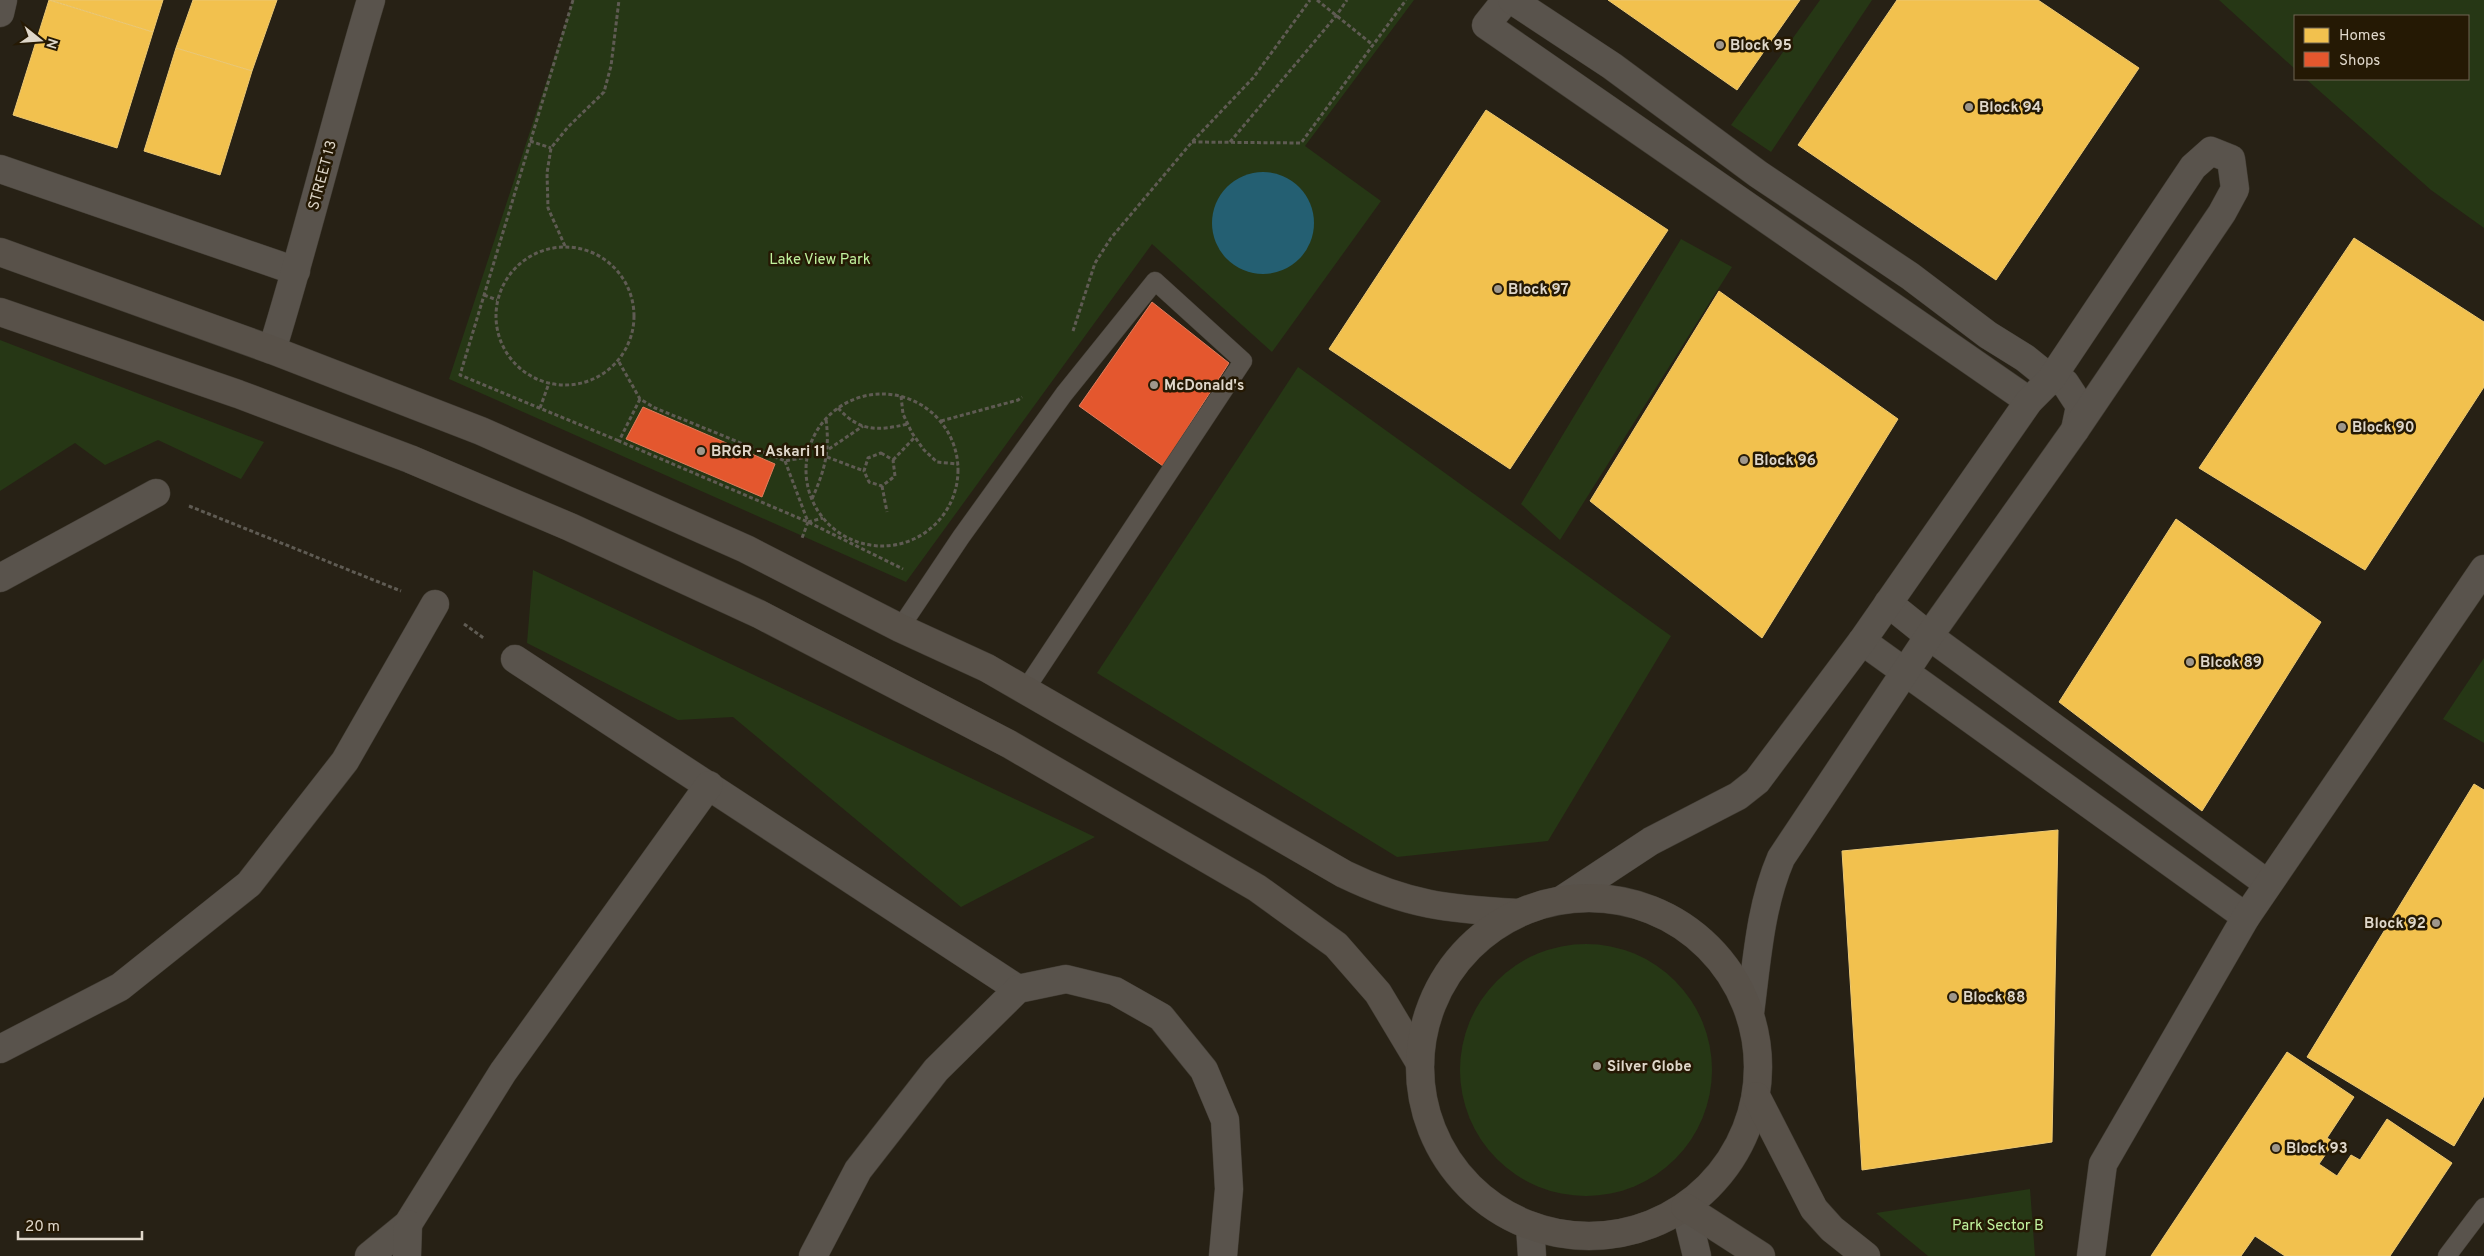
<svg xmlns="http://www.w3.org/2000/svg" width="2484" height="1256" font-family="Overpass,sans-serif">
<rect width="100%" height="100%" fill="#272115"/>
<!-- green -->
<g fill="#263715">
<path d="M573,0H1414L1305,146L1381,201L1272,352L1152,244L906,582L449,379Z"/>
<path d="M1820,0H1872L1771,152L1731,125Z"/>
<path d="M2219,0H2484V228L2431,190L2306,79H2468V16H2295V69Z"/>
<path d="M1681,239L1732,267L1560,540L1521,504Z"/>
<path d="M0,340L264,442L241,479L158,440L105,465L75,443L0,491Z"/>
<path d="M1298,367L1671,636L1548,841L1397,857L1097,673Z"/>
<path d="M533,570L1095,837L961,907L733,717L678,720L527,643Z"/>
<path d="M2484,658V743L2443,719Z"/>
<circle cx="1586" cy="1070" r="126"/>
<path d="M2030,1189L2035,1256H1928L1876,1213Z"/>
</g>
<!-- water -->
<circle fill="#245f72" cx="1263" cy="223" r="51"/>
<!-- homes -->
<g fill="#f2c14e" stroke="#ecc873">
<path d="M49,0L153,32L117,148L13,115Z"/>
<path d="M50,0H163L153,32Z"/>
<path d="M193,0H277L252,71L176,48Z"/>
<path d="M1608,0H1800L1737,90Z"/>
<path d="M1897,0H2038L2139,68L1996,280L1798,145Z"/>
<path d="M176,48L252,71L220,175L144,151Z"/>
<path d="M1486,110L1668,230L1510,469L1329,349Z"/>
<path d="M2354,238L2484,322V387L2365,570L2199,468Z"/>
<path d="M1719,291L1898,419L1762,638L1590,501Z"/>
<path d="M2176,519L2321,622L2202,811L2059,702Z"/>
<path d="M2474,784L2484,790V1096L2454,1146L2307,1057Z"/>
<path d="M2058,830L2052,1142L1862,1170L1842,851Z"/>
<path d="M2287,1052L2354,1097L2327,1138L2334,1142L2319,1164L2337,1176L2351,1155L2360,1160L2387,1119L2452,1163L2390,1256H2285L2255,1236L2241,1256H2151Z"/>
</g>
<!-- shops -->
<g fill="#e4572e" stroke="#e27d5d">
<path d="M1152,302L1229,363L1163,466L1079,406Z"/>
<path d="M643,407L775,464L762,497L626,439Z"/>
</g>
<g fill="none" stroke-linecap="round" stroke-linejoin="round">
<defs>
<g id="lane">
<path d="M900,628L961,537L1064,394L1155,281L1243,361L1025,690"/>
<path d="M2447,1256L2484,1207"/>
</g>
<g id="street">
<path d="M1506,0L1486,25L2029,401"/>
<path d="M1512,0L1612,66L1758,174L1910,276L1988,335L2025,358L2051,379L2065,383L2080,406L2075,430"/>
<path d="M0,13L3,0"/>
<path d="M0,169L296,271"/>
<path d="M272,350C308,234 336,116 371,0"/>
<path d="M0,578L156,493"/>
<path d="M1888,603L1929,636L2268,884"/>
<path d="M1862,641L2246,917"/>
<path d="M515,659L1018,989"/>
<path d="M1563,899L1651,841L1738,796L1757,781L1862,641L2029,401L2051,379L2193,167L2211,151L2231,159L2235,189L2222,213L2075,430L1929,636L1781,858C1760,907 1757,960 1750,1013"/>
<path d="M0,1049L120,987L249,884L345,761L435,604"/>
<path d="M1685,1207L1697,1256"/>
<path d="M1530,1226L1532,1256"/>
<path d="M369,1256L408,1224L503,1072L709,785"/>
<path d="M407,1256L408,1224"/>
<path d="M813,1256L858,1170L936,1070L1018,989L1066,979L1115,991L1161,1017L1204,1070L1225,1120L1229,1189L1223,1256"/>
<path d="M2091,1256L2103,1164L2246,917L2484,569"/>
</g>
<g id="secondary">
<path d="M0,252L272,350L481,431L746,549L900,628L987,668L1344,874C1408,905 1447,909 1518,913"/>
<path d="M0,312L238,394L410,459L570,527L759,614L1009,744L1257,888L1336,945L1378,993L1420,1063"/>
<circle cx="1589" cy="1067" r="169"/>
<path d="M1756,1096L1814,1209L1832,1229L1866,1256"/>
<path d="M1685,1207L1761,1256"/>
</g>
</defs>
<!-- lane casing -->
<use href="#lane" stroke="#413c33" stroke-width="19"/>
<!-- street casing -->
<use href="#street" stroke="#413c33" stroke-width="29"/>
<!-- secondary casing -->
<use href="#secondary" stroke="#413c33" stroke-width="29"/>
<!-- path -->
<g stroke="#5f5b53" stroke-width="3" stroke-dasharray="4 2.5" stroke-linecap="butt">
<path d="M573,0L460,375L619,441"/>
<path d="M1317,0L1373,45"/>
<path d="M530,141L551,148"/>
<path d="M1192,142L1301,143L1406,0"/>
<path d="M1230,142L1336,16L1347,0"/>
<path d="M565,246L548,208L547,173L551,148L568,127L604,92L611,66L619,0"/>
<circle cx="565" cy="316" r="69"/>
<path d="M484,295L497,300"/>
<path d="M1073,331L1095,263L1111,238L1192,142L1253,78L1310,0"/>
<path d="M619,362L640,399L655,408L785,461L807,457"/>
<circle cx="882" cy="470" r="76"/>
<path d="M901,396L903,414L912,433L924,450L937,462L958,464"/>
<path d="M640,399L619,441L808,522L903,569"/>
<path d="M540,408L549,383"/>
<path d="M838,408C860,432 877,431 908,424"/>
<path d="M941,421L1018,400L1022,397"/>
<path d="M829,449L863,426"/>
<path d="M881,453L893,460L895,476L882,486L869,482L864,471L868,458Z"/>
<path d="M827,457L864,471"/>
<path d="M893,460L915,437"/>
<path d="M785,461L808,522L802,538"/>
<path d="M882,486L887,512"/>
<path d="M812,499C825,469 830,452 826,419"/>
<path d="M189,506L401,591"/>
<path d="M808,522L823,518"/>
<path d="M464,624L485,639"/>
</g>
<!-- lane -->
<use href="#lane" stroke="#59534c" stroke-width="18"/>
<!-- street -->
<use href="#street" stroke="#59534c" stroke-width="28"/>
<!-- secondary -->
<use href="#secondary" stroke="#585149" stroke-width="28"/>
</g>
<!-- markers -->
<g fill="#9f978b" stroke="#251904" stroke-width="2">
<circle cx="1720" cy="45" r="5"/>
<circle cx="1969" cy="107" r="5"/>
<circle cx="1498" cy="289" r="5"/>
<circle cx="1154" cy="385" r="5"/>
<circle cx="2342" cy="427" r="5"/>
<circle cx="701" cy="451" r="5"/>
<circle cx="1744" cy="460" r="5"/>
<circle cx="2190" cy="662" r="5"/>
<circle cx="2436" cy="923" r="5"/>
<circle cx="1953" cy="997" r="5"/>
<circle cx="1597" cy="1066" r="5"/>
<circle cx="2276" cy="1148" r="5"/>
</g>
<g text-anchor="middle" stroke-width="5" stroke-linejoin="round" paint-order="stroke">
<!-- poi labels -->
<g font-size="15" font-weight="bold" fill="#dfd7ca" stroke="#251904" text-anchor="start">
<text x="1730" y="50">Block 95</text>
<text x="1979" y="112">Block 94</text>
<text x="1508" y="294">Block 97</text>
<text x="1164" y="390">McDonald's</text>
<text x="2352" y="432">Block 90</text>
<text x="711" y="456">BRGR - Askari 11</text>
<text x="1754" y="465">Block 96</text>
<text x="2200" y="667">Blcok 89</text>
<text x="2426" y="928" text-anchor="end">Block 92</text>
<text x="1963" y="1002">Block 88</text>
<text x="1607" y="1071">Silver Globe</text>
<text x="2286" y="1153">Block 93</text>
</g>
<!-- street labels -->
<g font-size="15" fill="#dfd7ca" stroke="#251904">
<text transform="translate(322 175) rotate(-75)" y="5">STREET 13</text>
</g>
<!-- park labels -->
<g font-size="15" fill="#c1f29e" stroke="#251904">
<text x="820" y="264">Lake View Park</text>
<text x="1998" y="1230">Park Sector B</text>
</g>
</g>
<!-- legend -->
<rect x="2294" y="15" width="175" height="65" fill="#251904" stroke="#6f6553"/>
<rect x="2304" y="28" width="25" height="15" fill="#f2c14e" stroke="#6f6553"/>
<text x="2339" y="40" font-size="15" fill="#dfd7ca">Homes</text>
<rect x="2304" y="52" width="25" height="15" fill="#e4572e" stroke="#6f6553"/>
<text x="2339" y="65" font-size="15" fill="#dfd7ca">Shops</text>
<!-- north arrow -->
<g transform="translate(40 40) rotate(107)" stroke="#251904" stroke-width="4" paint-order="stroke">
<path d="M0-4L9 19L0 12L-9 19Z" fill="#dfd7ca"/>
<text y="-8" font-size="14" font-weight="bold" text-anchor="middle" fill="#dfd7ca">N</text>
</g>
<!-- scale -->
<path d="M18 1231v8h124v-8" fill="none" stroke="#dfd7ca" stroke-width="2.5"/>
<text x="25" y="1231" font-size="15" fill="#dfd7ca" stroke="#251904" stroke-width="4" paint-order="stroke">20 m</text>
</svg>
